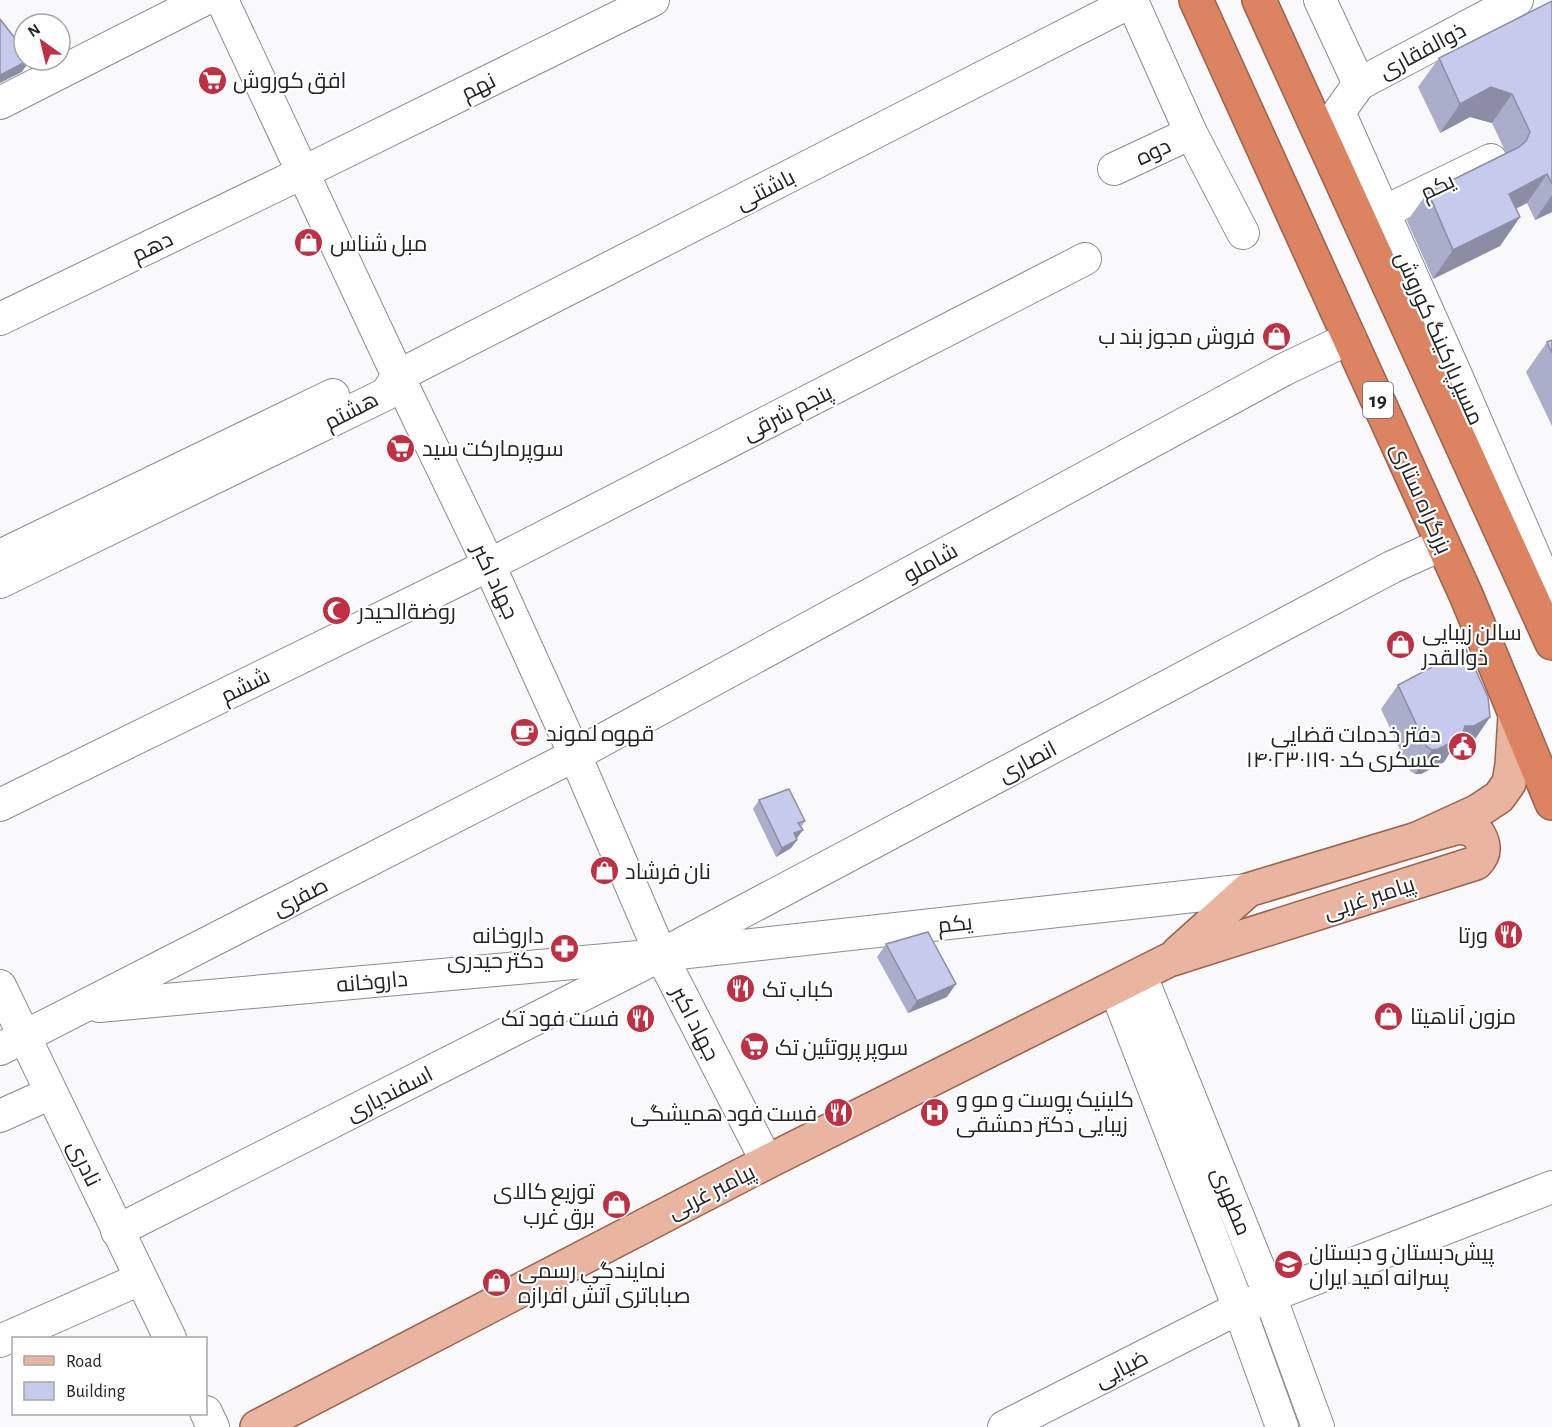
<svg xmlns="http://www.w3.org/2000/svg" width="1552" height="1427" font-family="'Alegreya Sans',Cairo,sans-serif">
<rect width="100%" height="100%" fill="#f9f9fc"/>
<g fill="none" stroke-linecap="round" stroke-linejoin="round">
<defs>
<g id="minor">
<path d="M222,0L398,376L489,565L575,755L661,955L767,1162"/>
<path d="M1320,0L1359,84"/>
<path d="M1517,0L1359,84L1339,112L1456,375L1552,597"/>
<path d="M0,103L203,0"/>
<path d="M1114,169L1191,133"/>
<path d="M1384,212L1491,160"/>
<path d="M0,319L304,172L653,0"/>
<path d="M0,556L333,395"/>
<path d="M0,582L386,394L398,376L1132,1L1191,133L1243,233"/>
<path d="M0,805L489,565L1085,259"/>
<path d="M1141,976L1270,1296L1318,1427"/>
<path d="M0,986L170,1338"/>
<path d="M1115,988L1239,1308L1282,1427"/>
<path d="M99,1006L661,955L1248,890"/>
<path d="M0,1049L575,755L1285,369L1350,338"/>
<path d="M0,1116L51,1093"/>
<path d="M117,1231L661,955L1392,567L1443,544"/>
<path d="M0,1341L140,1279"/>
<path d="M206,1412L213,1427"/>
<path d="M1004,1427L1239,1308L1552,1187"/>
</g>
<g id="major">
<path d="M1178,953L1248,890L1417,839L1478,811L1499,797L1509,783L1512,765L1515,715"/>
<path d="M257,1427L767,1162L1169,960L1476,863C1485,854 1485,846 1479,835L1470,829L1459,827L1417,839"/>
</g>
<g id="highway">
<path d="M1196,0L1466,595L1552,803"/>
<path d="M1259,0L1552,643"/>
</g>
</defs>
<!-- minor casing -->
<use href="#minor" stroke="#8b8c8e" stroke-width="34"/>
<!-- major casing -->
<use href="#major" stroke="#9b624c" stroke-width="36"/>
<!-- highway casing -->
<use href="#highway" stroke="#9b624c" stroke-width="36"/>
<!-- minor -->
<use href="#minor" stroke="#fff" stroke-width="32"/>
<!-- major -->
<use href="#major" stroke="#eab5a0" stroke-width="33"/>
<!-- highway -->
<use href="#highway" stroke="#dc8461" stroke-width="33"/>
</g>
<!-- wall -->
<g fill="#aaaecb">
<path d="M1552,1V212L1535,220L1527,203L1516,208L1520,217L1500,246L1433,279L1407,221L1428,192L1506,153L1492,123L1470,117L1440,133L1418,87L1439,58Z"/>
<path d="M1552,340V426L1526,372L1547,342Z"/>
<path d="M1398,685L1490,717L1473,742L1457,751H1451L1444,762L1421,774H1415L1410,771L1381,709Z"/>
<path d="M759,800L805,821L801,827L796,839L797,840L791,848L776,857L753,809Z"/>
<path d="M886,944L947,997L908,1013L877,957Z"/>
</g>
<!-- shaded-wall -->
<g fill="#8b8da5">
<path d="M29,60H30L22,72L0,83V75Z"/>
<path d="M1491,87L1512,94L1492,123L1470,117L1440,133L1460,104Z"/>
<path d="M1547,174L1527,203L1489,223L1509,194Z"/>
<path d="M1552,195V212L1535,220Z"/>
<path d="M1520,217L1500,246L1433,279L1453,250Z"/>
<path d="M1490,717L1473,742L1457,751H1451L1444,762L1421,774H1415L1432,750L1465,726Z"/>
<path d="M803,830L797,838L788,842L794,833Z"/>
<path d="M797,840L791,848L776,857L782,848Z"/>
<path d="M956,984L947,997L908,1013L917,1001Z"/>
</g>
<!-- building -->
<g fill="#c6caec" stroke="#8b8da5" stroke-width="1.5">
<path d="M1552,1V184L1547,174L1509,194L1520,217L1453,250L1428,192L1519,147L1526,141L1530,132L1512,94L1491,87L1460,104L1439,58Z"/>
<path d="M0,19L24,50V60H29L0,75Z"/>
<path d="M1552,340V353L1547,342Z"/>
<path d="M1466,649L1488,697L1490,717L1474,726H1465L1461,738L1438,749L1432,750L1427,747L1398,685Z"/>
<path d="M789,789L805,821L798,823L803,830L794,833L797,840L782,848L759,800Z"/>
<path d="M928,932L956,984L917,1001L886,944Z"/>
</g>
<!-- icons -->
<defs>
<symbol id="supermarket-disc" viewBox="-11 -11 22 22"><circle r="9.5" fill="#c03043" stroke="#fff"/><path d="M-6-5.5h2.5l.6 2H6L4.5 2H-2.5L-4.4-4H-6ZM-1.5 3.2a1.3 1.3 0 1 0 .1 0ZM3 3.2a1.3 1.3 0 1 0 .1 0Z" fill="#fff"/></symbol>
<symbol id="shop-disc" viewBox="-11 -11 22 22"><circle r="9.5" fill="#c03043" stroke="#fff"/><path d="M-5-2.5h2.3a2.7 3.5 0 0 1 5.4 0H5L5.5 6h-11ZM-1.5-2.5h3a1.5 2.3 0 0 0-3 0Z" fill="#fff"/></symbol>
<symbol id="mosque-disc" viewBox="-11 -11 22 22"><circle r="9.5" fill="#c03043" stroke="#fff"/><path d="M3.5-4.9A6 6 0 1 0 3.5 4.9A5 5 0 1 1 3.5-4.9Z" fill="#fff"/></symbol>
<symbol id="cafe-disc" viewBox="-11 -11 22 22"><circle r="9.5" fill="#c03043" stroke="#fff"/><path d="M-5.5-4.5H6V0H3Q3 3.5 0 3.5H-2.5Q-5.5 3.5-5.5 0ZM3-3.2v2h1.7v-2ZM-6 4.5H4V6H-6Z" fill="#fff"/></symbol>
<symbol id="civic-disc" viewBox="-11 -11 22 22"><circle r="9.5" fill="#c03043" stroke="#fff"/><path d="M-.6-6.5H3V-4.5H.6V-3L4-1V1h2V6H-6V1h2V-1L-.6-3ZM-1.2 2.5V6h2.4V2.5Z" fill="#fff"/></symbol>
<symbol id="restaurant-disc" viewBox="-11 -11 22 22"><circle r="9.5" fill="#c03043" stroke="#fff"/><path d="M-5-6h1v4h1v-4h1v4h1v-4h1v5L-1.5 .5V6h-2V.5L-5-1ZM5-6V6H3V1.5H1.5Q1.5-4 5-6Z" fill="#fff"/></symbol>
<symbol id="pharmacy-disc" viewBox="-11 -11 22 22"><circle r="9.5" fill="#c03043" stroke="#fff"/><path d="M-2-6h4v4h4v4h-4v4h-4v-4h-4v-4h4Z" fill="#fff"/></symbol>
<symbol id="hospital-disc" viewBox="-11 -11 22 22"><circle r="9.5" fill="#c03043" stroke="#fff"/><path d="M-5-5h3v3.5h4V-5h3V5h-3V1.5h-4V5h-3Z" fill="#fff"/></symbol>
<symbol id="school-disc" viewBox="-11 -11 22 22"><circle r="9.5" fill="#c03043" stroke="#fff"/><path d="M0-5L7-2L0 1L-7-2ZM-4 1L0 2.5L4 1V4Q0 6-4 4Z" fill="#fff"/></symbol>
</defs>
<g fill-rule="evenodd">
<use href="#supermarket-disc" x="196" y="64" width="33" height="33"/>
<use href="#shop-disc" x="292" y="226" width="33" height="33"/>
<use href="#shop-disc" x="1260" y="320" width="33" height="33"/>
<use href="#supermarket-disc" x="384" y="432" width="33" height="33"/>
<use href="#mosque-disc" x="320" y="594" width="33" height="33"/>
<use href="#shop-disc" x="1384" y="628" width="33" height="33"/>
<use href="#cafe-disc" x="508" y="716" width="33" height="33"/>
<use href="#civic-disc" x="1446" y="730" width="33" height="33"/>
<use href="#shop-disc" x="588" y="854" width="33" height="33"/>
<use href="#restaurant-disc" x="1492" y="918" width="33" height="33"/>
<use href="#pharmacy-disc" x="548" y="932" width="33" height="33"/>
<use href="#restaurant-disc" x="724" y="972" width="33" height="33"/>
<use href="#shop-disc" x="1372" y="1000" width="33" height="33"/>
<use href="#restaurant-disc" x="624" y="1002" width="33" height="33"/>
<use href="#supermarket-disc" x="738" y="1030" width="33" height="33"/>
<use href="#hospital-disc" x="918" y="1096" width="33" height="33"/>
<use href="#restaurant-disc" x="822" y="1096" width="33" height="33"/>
<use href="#shop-disc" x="600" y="1188" width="33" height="33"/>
<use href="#school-disc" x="1272" y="1248" width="33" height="33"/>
<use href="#shop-disc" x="480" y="1266" width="33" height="33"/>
</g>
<g text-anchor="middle" stroke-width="4.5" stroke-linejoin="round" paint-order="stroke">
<!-- shield labels -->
<rect fill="#fff" stroke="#646566" stroke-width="1.5" x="1363" y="382" width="30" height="36" rx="4.5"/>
<g font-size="21" font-weight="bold" fill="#222324">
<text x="1378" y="407">19</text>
</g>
<!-- street labels -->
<g font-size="22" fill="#222324" stroke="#fff">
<text transform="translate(1422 50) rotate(-28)" y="8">ذوالفقاری</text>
<text transform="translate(478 86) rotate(-26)" y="8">نهم</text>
<text transform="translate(1153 151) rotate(-25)" y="8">دوه</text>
<text transform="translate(1437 186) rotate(-26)" y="8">یکم</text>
<text transform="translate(765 189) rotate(-27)" y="8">باشتنی</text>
<text transform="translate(152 246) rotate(-26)" y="8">دهم</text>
<text transform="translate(1440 338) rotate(66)" y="8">مسیر پارکینگ کوروش</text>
<text transform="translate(351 410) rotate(-27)" y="8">هشتم</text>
<text transform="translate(787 412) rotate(-27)" y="8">پنجم شرقی</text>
<text transform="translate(1422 498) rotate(66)" y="8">بزرگراه ستاری</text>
<text transform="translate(930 562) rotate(-29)" y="8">شاملو</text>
<text transform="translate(496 581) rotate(65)" y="8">جهاد اکبر</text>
<text transform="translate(245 685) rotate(-26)" y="8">ششم</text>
<text transform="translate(1027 761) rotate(-28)" y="8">انصاری</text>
<text transform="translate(300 896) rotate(-27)" y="8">صفری</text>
<text transform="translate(1369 897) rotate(-18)" y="8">پیامبر غربی</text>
<text transform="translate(955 923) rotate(-6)" y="8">یکم</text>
<text transform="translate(372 981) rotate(-5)" y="8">داروخانه</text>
<text transform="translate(696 1023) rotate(63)" y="8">جهاد اکبر</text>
<text transform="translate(389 1093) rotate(-27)" y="8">اسفندیاری</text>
<text transform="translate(85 1163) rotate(64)" y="8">نادری</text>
<text transform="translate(711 1191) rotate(-27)" y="8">پیامبر غربی</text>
<text transform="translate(1232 1201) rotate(68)" y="8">مطهری</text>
<text transform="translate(1121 1368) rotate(-27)" y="8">ضیایی</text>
</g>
<!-- poi labels -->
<g font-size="22" fill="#222324" stroke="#fff" text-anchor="start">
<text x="233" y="88">افق کوروش</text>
<text x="330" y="251">مبل شناس</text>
<text x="1255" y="344" text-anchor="end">فروش مجوز بند ب</text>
<text x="422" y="456">سوپرمارکت سید</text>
<text x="358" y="619">روضةالحیدر</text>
<text x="1422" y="640">سالن زیبایی<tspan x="1422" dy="25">ذوالقدر</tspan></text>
<text x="546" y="741">قهوه لموند</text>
<text x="1441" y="742" text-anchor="end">دفتر خدمات قضایی<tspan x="1441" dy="25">عسکری کد ۱۴۰۲۳۰۱۱۹۰</tspan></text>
<text x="625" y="879">نان فرشاد</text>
<text x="544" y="943" text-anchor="end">داروخانه<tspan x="544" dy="25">دکتر حیدری</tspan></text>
<text x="1488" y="943" text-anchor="end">ورتا</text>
<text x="762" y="997">کباب تک</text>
<text x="1410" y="1024">مزون آناهیتا</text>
<text x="619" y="1026" text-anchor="end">فست فود تک</text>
<text x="775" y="1055">سوپر پروتئین تک</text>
<text x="956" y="1107">کلینیک پوست و مو و<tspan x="956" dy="25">زیبایی دکتر دمشقی</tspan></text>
<text x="817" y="1121" text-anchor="end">فست فود همیشگی</text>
<text x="595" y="1199" text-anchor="end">توزیع کالای<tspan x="595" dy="25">برق غرب</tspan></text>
<text x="1309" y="1260">پیش‌دبستان و دبستان<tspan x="1309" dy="25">پسرانه امید ایران</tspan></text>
<text x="518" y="1278">نمايندگی رسمی<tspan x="518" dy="25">صباباتری آتش افرازه</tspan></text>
</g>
</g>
<!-- legend -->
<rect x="12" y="1337" width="195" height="78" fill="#ffffff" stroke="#a7a7a7" stroke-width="1.5"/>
<rect x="24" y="1356" width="30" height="9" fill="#eab5a0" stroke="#a7a7a7" stroke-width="1.5"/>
<text x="66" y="1367" font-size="18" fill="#222324">Road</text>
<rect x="24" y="1382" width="30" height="18" fill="#c6caec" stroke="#a7a7a7" stroke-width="1.5"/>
<text x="66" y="1397" font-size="18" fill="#222324">Building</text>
<!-- north arrow -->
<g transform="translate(42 42) rotate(326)"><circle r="28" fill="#ffffff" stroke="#a7a7a7" stroke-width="1.5"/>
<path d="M0-4.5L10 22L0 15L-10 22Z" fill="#c03043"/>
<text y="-9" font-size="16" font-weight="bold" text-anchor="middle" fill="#222324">N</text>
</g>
</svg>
